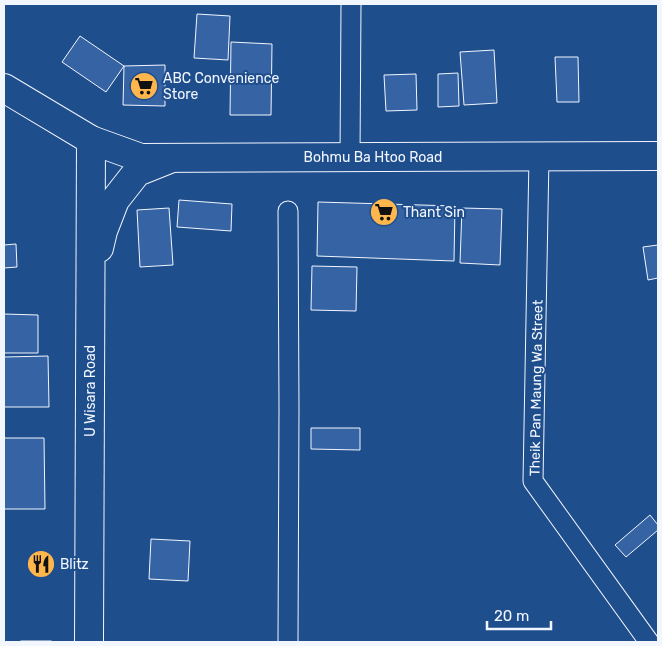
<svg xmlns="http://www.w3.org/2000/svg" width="662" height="646" font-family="Rubik,sans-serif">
<rect width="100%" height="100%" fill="#1f4e8c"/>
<!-- building -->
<g fill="#3563a3" stroke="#f2f6ff">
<path d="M197,14L230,16L228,60L194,58Z"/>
<path d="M80,36L124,66L106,92L62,62Z"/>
<path d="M231,42L272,44L271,115H230Z"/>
<path d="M494,50L497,103L464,105L460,52Z"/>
<path d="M555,57H578L579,102H557Z"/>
<path d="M165,65V106L123,105L124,66Z"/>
<path d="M458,73L459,106L438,107V74Z"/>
<path d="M416,74L417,110L386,111L384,75Z"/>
<path d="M179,200L232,204L231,231L177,227Z"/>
<path d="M318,202L455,206L454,261L317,256Z"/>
<path d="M169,208L173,265L140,267L137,210Z"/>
<path d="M462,208L502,209L500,265L460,263Z"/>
<path d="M16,244L17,267L4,268V245Z"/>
<path d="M658,245V278L648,280L643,247Z"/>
<path d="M312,266L357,267L356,311L311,310Z"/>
<path d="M4,314L38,315V353H4Z"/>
<path d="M48,356L49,407H4V357Z"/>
<path d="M311,428H360V450L311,449Z"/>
<path d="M4,438H44L45,509H4Z"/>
<path d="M650,515L658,525V530L626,557L615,545Z"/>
<path d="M151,539L190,541L188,581L149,579Z"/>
<rect x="21" y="641" width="30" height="1"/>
</g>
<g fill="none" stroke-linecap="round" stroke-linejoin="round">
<defs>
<g id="minor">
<path d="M350,157L351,4"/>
<path d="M539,157L533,481L649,642"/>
<path d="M288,642L289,409L288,211"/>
</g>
<g id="secondary">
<path d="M99,248L103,231L115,200L137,172L172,158"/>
<path d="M89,642L91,140"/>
</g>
<path id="primary" d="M4,88L91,140L141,158L658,156"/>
</defs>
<!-- minor casing -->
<use href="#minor" stroke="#f2f6ff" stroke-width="21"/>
<!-- secondary casing -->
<use href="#secondary" stroke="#f2f6ff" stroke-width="30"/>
<!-- primary casing -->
<use href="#primary" stroke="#f2f6ff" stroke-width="30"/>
<!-- minor -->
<use href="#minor" stroke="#1f4e8c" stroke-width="19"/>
<!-- secondary -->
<use href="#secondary" stroke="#1f4e8c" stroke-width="28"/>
<!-- primary -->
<use href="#primary" stroke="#1f4e8c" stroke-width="28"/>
</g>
<!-- icons -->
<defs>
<symbol id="supermarket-disc" viewBox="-11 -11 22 22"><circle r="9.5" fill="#ffb74d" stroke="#1f4e8c"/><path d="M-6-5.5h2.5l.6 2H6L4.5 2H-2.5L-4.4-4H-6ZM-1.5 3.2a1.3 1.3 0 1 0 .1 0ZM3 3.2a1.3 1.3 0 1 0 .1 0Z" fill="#111"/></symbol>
<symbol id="restaurant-disc" viewBox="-11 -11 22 22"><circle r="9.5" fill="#ffb74d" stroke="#1f4e8c"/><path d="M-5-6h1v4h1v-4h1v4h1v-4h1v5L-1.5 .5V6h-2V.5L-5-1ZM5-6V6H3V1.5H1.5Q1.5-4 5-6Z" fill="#111"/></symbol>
</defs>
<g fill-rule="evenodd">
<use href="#supermarket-disc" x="128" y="70" width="32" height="32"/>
<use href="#supermarket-disc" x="368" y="196" width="32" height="32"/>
<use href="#restaurant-disc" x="25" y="548" width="32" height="32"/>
</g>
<g text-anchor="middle" stroke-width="4" stroke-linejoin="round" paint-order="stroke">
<!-- poi labels -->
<g font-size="14" fill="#f2f6ff" stroke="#1f4e8c" text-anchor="start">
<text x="163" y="83">ABC Convenience<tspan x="163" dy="16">Store</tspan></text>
<text x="403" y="217">Thant Sin</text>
<text x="60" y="569">Blitz</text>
</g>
<!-- street labels -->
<g font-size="14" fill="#f2f6ff" stroke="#1f4e8c">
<text x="373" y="162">Bohmu Ba Htoo Road</text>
<text transform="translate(536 388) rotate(-89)" y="5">Theik Pan Maung Wa Street</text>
<text transform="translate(90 391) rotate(-90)" y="5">U Wisara Road</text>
</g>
</g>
<!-- border -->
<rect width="662" height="646" fill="none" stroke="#f2f6ff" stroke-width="10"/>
<!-- scale -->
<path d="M487 621v8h64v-8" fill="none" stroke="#f2f6ff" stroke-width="2.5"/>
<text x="494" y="621" font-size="15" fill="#f2f6ff" stroke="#1f4e8c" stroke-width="4" paint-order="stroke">20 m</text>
</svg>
